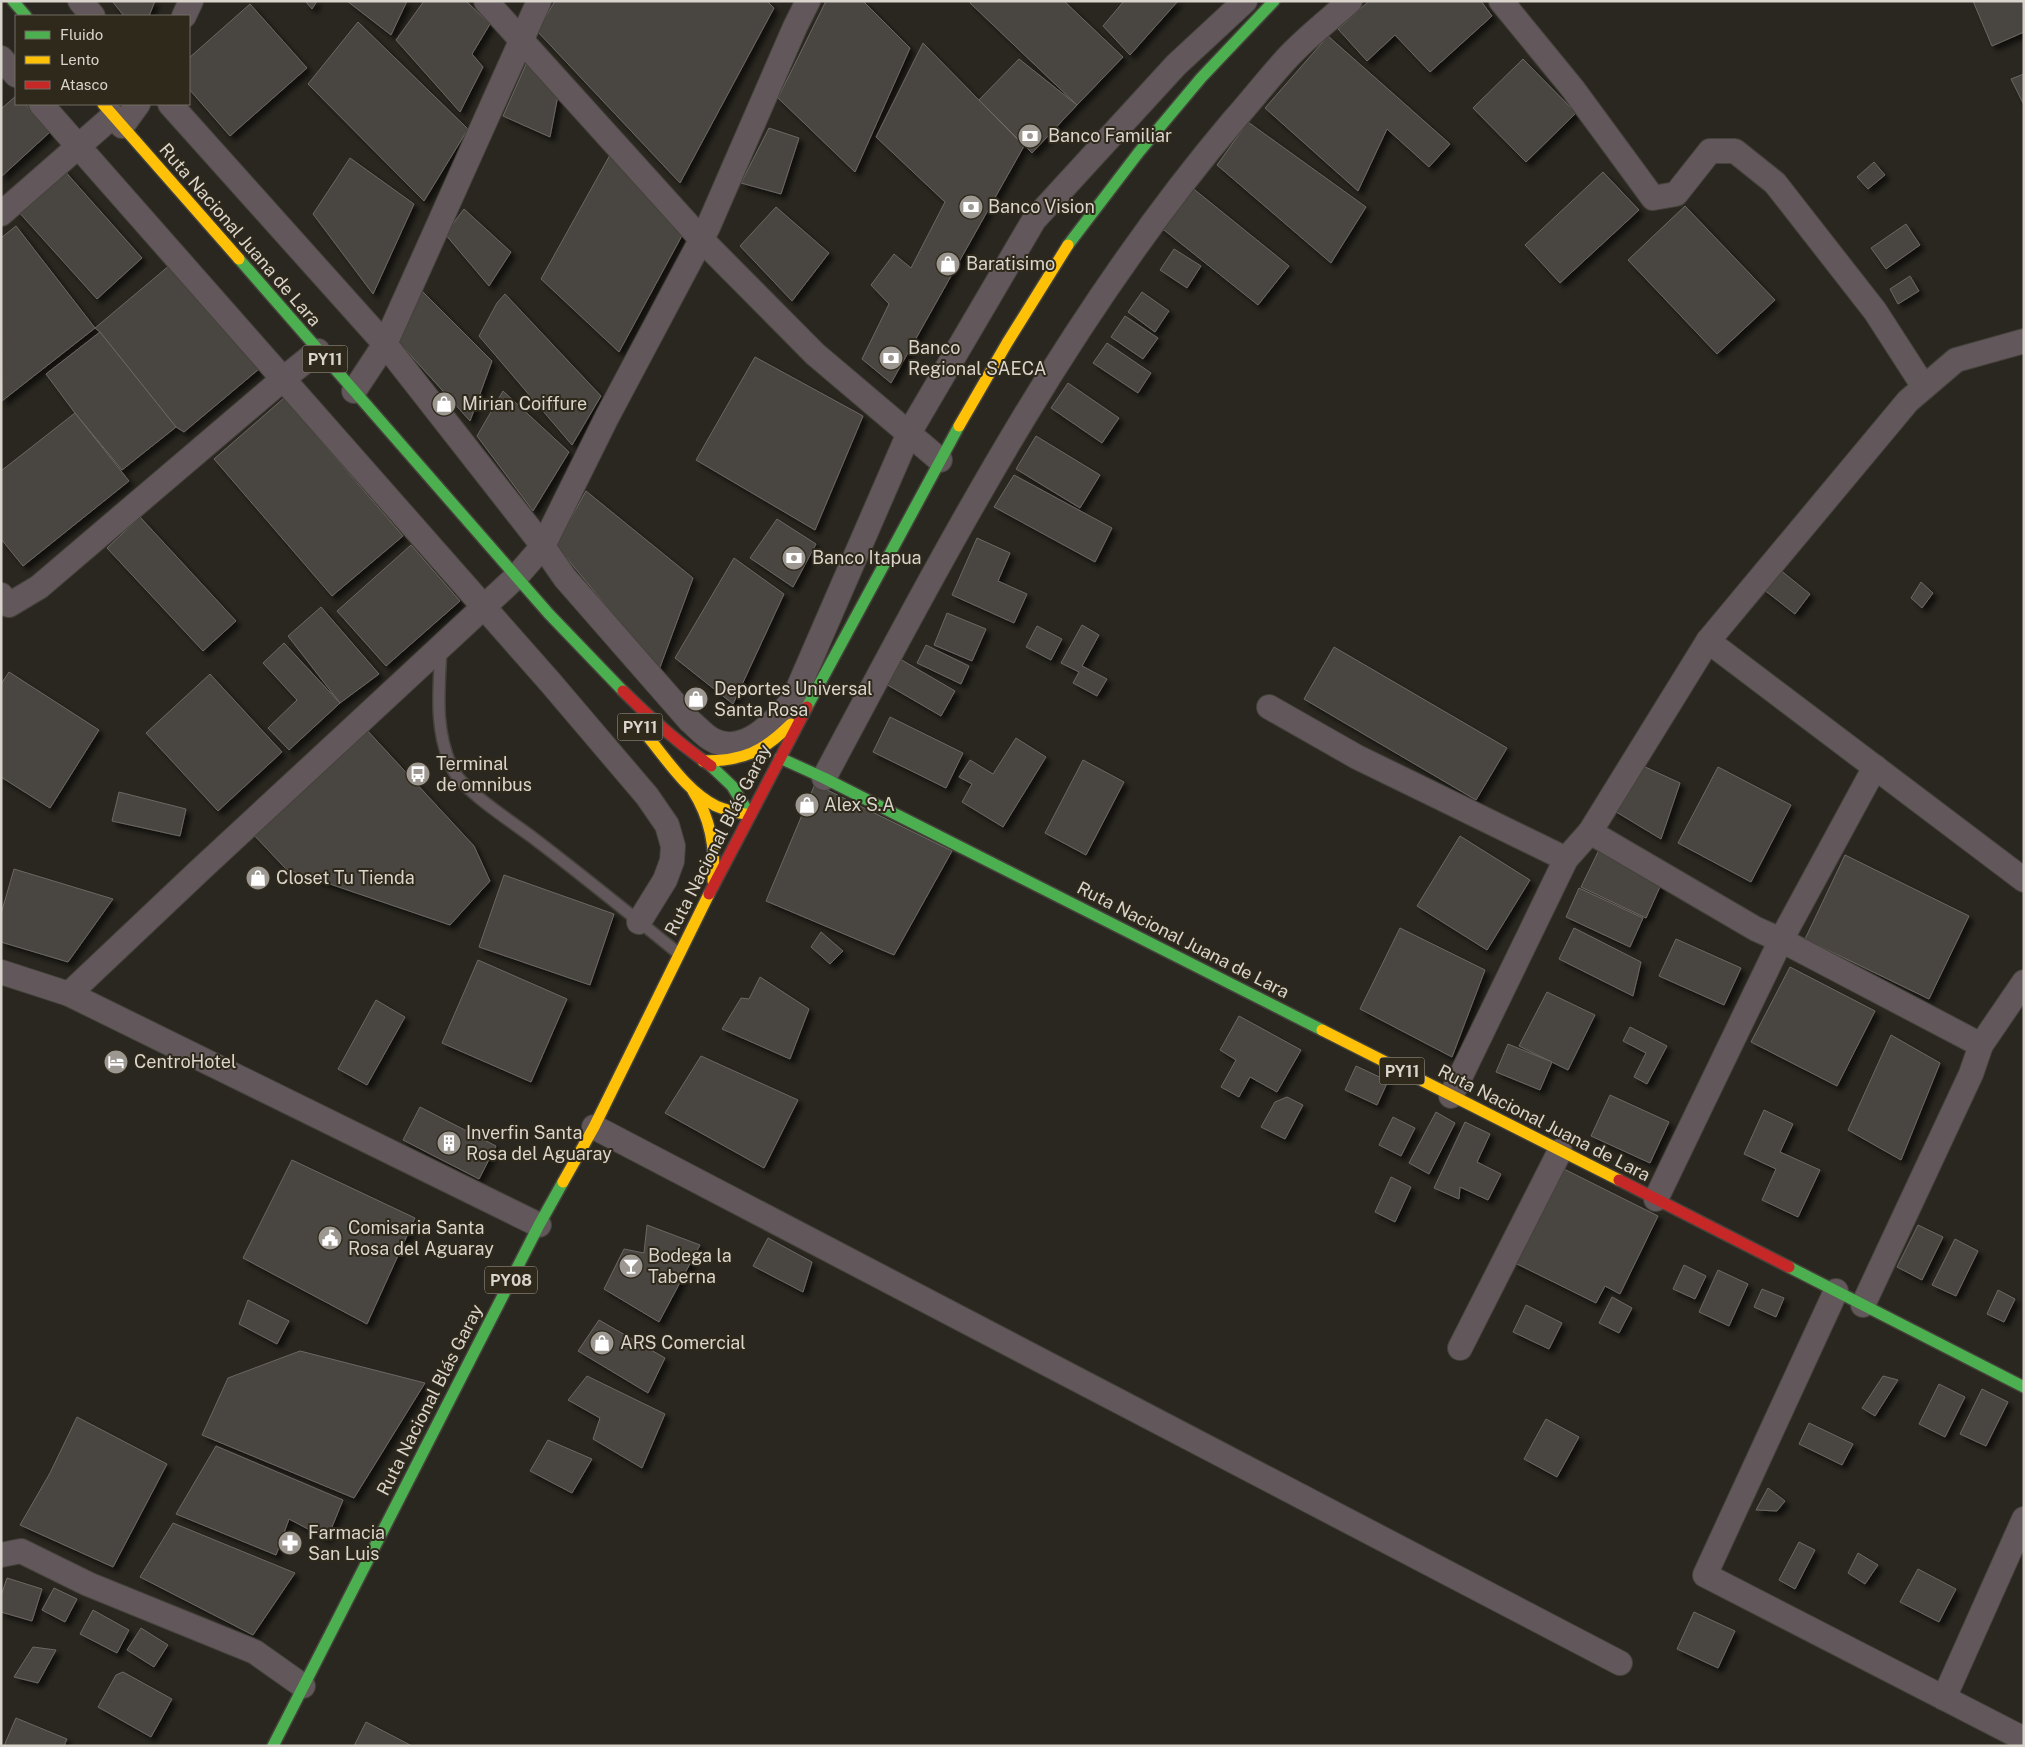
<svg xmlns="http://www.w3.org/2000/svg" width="2025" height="1747" font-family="'Public Sans',sans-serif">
<defs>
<filter id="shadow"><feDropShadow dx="4.5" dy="4.5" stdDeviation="2.5" flood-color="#0009"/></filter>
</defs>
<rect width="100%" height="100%" fill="#2a2720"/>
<!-- building -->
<g fill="#494440" stroke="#6c6763" filter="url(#shadow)">
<path d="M112,1H155L149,16H124Z"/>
<path d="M305,1H317L312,9Z"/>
<path d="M347,1H407L391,35Z"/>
<path d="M424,1H466L490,24L472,54L483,67L460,112L396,40Z"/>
<path d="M555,1H767L774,8L680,183L537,31Z"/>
<path d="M826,1H863L910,48L855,172L778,98Z"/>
<path d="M971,1H1064L1123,57L1077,105L970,3Z"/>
<path d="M1124,1H1178L1130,55L1103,26Z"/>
<path d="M1369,1H1481L1492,16L1430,72L1395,35L1367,61L1338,29Z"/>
<path d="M1973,1H2024V32L1992,46Z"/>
<path d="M250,4L307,68L230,136L189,89V58Z"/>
<path d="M358,22L468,129L424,201L308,84Z"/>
<path d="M1328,36L1450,144L1429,167L1387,129L1358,191L1265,108Z"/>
<path d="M923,43L1024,146L891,383L862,359L889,304L871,285L894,254L911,268L945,202L876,137Z"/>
<path d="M1019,59L1077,105L1032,153L979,100Z"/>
<path d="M1523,59L1576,113L1526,162L1473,108Z"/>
<path d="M527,62L558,95L550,137L503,116Z"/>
<path d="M2024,74V105L2011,79Z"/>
<path d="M16,96V104H25L50,132L1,177V109Z"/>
<path d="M1248,122L1366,207L1331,263L1217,165Z"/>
<path d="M769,128L799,138L781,194L741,183Z"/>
<path d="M610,155L685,230L619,352L541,279Z"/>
<path d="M350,158L414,204L373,294L313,214Z"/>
<path d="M1874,162L1885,175L1868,189L1857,177Z"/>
<path d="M62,168L142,258L97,299L16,209Z"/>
<path d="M1603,172L1639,210L1560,283L1525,245Z"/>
<path d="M1190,186L1289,266L1258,305L1159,226Z"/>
<path d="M1685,206L1775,300L1717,354L1628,260Z"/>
<path d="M776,207L829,253L792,301L740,246Z"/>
<path d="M464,209L511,252L489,286L445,234Z"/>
<path d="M1906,224L1920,245L1886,269L1871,248Z"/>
<path d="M16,226L95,328L2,401L1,238Z"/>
<path d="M1174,249L1201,266L1187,288L1160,270Z"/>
<path d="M170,265L259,369L184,432L176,427L100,332L95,328Z"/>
<path d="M1910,276L1919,291L1898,304L1890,289Z"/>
<path d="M422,291L492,361L470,421L395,338Z"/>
<path d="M1142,292L1169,311L1155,332L1128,312Z"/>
<path d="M505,294L601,396L572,445L479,336L497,303Z"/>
<path d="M1125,316L1158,338L1143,359L1111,337Z"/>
<path d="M100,332L176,427L122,470L75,413L46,374Z"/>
<path d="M1107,343L1151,373L1138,393L1093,363Z"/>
<path d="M755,357L863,416L815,530L696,460Z"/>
<path d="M1068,383L1119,418L1102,443L1051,408Z"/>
<path d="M503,391L569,452L533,511L477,436Z"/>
<path d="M284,398L403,536L332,596L214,459Z"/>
<path d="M75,413L129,481L23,566L1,539V471Z"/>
<path d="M1036,436L1100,475L1080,508L1016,469Z"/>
<path d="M1014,475L1112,528L1095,562L994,507Z"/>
<path d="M586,491L693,578L659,670L556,545Z"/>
<path d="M140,517L236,621L203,651L107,548Z"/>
<path d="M777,519L816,544L793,587L750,558Z"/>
<path d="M977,538L1010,553L998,581L1027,594L1014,623L952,595Z"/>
<path d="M411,545L460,601L386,666L337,611Z"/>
<path d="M734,558L784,594L733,704L675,658Z"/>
<path d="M1779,569L1810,594L1795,614L1763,589Z"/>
<path d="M1921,582L1933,593L1922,608L1911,598Z"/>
<path d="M321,607L379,674L340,703L288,636Z"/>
<path d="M947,613L986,629L972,661L934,645Z"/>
<path d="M1082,625L1099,635L1082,666L1107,679L1097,696L1073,683L1079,672L1061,663Z"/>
<path d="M1037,626L1062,639L1051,660L1026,647Z"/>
<path d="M284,643L340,703L289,750L268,728L297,700L263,663Z"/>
<path d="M926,645L969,666L961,684L917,663Z"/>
<path d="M1334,647L1507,748L1476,800L1304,699Z"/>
<path d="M900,659L955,691L941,716L886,684Z"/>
<path d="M9,672L99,730L50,808L1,777V684Z"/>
<path d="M210,674L282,752L218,811L146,733Z"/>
<path d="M890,717L963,753L946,788L873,752Z"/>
<path d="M365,728L474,846L490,881L450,925L286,869L252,833Z"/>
<path d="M1016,738L1046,757L1003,827L962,802L972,784L959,777L970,760L993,774Z"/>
<path d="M1083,760L1124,782L1086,855L1045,833Z"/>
<path d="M1643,766L1680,783L1661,839L1613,810Z"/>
<path d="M1718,767L1791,805L1751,882L1678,843Z"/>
<path d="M815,784L952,851L894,955L766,901Z"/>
<path d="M119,792L186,809L180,836L112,821Z"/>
<path d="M1460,836L1530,880L1487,950L1417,906Z"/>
<path d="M1599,850L1663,880L1646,918L1581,887Z"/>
<path d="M1845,855L1969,916L1929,999L1805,939Z"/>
<path d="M14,869L113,899L68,962L1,942V914Z"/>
<path d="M504,875L614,914L590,985L479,947Z"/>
<path d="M1579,888L1643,918L1630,947L1566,917Z"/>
<path d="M1400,928L1485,970L1452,1057L1360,1009Z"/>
<path d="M1574,928L1641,962L1633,996L1559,959Z"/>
<path d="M821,932L843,951L830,964L811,947Z"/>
<path d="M1676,939L1741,968L1724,1005L1659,976Z"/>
<path d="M478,960L567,999L531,1082L442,1043Z"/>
<path d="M1790,967L1875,1011L1837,1086L1751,1042Z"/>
<path d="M760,977L809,1009L790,1059L722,1029L741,998L749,999Z"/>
<path d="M1547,992L1595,1015L1568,1070L1519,1046Z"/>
<path d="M376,1000L405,1017L367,1085L338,1069Z"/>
<path d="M1239,1016L1301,1050L1277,1092L1250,1077L1239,1097L1221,1087L1236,1060L1220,1050Z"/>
<path d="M1630,1027L1667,1046L1647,1084L1634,1077L1646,1053L1623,1041Z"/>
<path d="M1891,1035L1940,1063L1901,1160L1848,1130Z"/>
<path d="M1508,1044L1552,1062L1540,1090L1496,1072Z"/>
<path d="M701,1056L798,1100L764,1168L665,1113Z"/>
<path d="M1356,1066L1388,1081L1377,1105L1345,1090Z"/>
<path d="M1610,1095L1669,1122L1650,1163L1591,1136Z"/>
<path d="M1287,1097L1303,1105L1285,1139L1261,1127L1275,1102Z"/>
<path d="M420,1107L496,1146L479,1179L403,1140Z"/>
<path d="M1764,1110L1793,1124L1780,1152L1820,1170L1798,1217L1762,1200L1776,1169L1744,1154Z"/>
<path d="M1436,1112L1455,1123L1429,1174L1409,1163Z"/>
<path d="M1393,1117L1415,1128L1401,1156L1379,1145Z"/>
<path d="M1465,1122L1490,1134L1477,1162L1501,1174L1488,1200L1460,1187L1459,1199L1434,1188Z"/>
<path d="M292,1160L415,1218L367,1324L243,1258Z"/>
<path d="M1560,1167L1658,1216L1620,1294L1605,1286L1596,1303L1513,1262Z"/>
<path d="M1391,1177L1411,1187L1395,1222L1375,1212Z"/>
<path d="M647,1225L700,1245L659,1322L604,1289L624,1249L644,1253Z"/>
<path d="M1918,1225L1943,1237L1922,1280L1897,1267Z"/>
<path d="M768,1238L812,1262L803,1292L753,1266Z"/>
<path d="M1955,1239L1978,1251L1956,1296L1932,1285Z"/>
<path d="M1684,1265L1706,1276L1695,1299L1673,1289Z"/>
<path d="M1718,1270L1748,1284L1729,1326L1699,1312Z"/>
<path d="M1762,1289L1784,1298L1776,1317L1754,1307Z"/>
<path d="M1998,1290L2015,1299L2004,1322L1987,1314Z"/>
<path d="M1612,1297L1632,1308L1619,1333L1599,1323Z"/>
<path d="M248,1300L289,1321L277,1344L239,1324Z"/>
<path d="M1526,1305L1562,1323L1549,1349L1513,1332Z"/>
<path d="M599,1320L665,1358L648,1393L578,1351Z"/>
<path d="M300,1351L425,1383L354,1498L202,1435L228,1378Z"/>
<path d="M587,1376L665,1414L642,1468L593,1439L600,1418L568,1400Z"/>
<path d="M1883,1376L1898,1380L1875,1416L1862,1408Z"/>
<path d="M1939,1384L1965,1397L1945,1437L1919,1424Z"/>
<path d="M1982,1389L2008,1402L1986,1446L1960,1434Z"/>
<path d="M77,1417L167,1464L113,1567L20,1525L50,1473Z"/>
<path d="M1546,1419L1579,1437L1557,1477L1524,1459Z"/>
<path d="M1809,1423L1853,1444L1842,1465L1799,1444Z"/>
<path d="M548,1440L592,1459L572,1493L530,1471Z"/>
<path d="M216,1446L343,1500L327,1539L289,1519L276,1555L176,1514Z"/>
<path d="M1768,1488L1785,1501L1777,1511L1756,1510Z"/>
<path d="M173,1523L295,1573L253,1635L140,1577Z"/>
<path d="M1799,1542L1815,1550L1795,1589L1779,1580Z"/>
<path d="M1858,1553L1878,1565L1865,1584L1848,1573Z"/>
<path d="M1918,1569L1956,1589L1939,1622L1900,1602Z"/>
<path d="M7,1578L42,1589L32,1621L1,1612V1596Z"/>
<path d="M54,1588L77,1599L65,1622L42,1610Z"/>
<path d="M93,1610L129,1630L117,1653L80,1634Z"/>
<path d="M1694,1612L1735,1631L1718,1668L1677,1649Z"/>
<path d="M141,1628L168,1645L154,1667L127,1650Z"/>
<path d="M33,1647L56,1650L38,1683L14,1677Z"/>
<path d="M123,1672L172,1699L151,1737L98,1707L116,1675Z"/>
<path d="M16,1718L67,1739L64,1746H4Z"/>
<path d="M366,1722L412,1746H354Z"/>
</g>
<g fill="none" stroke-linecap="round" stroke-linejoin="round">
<defs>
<path id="lane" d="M441,648C439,690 434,729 452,768C463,791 511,821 532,837C582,875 630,914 678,953"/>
<g id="street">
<path d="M80,1L93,16"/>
<path d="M486,1L702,240L815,354L940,460"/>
<path d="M1501,1L1573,89L1653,198L1676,194L1710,151H1735L1775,183L1875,311L1924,387"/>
<path d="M184,16L191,1"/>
<path d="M1,58L16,75"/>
<path d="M41,104L550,682L647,796L667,825L673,846L672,861L665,880L639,922"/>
<path d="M170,104L385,344L540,542L565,578L690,721C697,727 704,735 711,739C743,758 774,722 793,700L909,433L1034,220L1176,65L1245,1"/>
<path d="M122,126L138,104"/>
<path d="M1,214L113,116"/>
<path d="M354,391L385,344L539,1"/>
<path d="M1,595L9,605L39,587L283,379L318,351"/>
<path d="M1708,641L2024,880"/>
<path d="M1269,707L1357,757L1566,859"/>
<path d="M824,778C946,550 1066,318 1234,120C1253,99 1270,76 1290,55C1308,36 1330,19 1350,1"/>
<path d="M1590,832L1708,641L1908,401L1956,360L2024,341"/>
<path d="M1,972L69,994L199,871L516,577L543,546L607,417L708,227L795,27L808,1"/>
<path d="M69,994L539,1225"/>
<path d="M1981,1045L2024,982"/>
<path d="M1451,1096L1566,859L1590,832L1756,929L1781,940L1981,1045L1971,1074L1863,1305"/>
<path d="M594,1127L1620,1663"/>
<path d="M1656,1199L1781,940L1875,767"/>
<path d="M1836,1291L1705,1575L2024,1739"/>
<path d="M1460,1348L1560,1151"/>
<path d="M1,1555L21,1551L88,1584L255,1652L303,1686"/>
<path d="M1944,1698L2024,1519"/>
</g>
<g id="fast">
<path d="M13,1L26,16"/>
<path d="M1068,245L1139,152L1201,78L1274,1"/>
<path d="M239,259L549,614L623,691"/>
<path d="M807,707L959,426"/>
<path d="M780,758L824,778L1322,1030"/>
<path d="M711,766L732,786L750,815"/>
<path d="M1789,1267L2024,1387"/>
<path d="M273,1746L539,1225L563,1182"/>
</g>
<g id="slow">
<path d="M103,104L239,259"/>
<path d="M959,426L1007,343L1068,245"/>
<path d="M644,732C666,758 686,791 716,806C727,811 739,813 750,815"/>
<path d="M703,761C743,761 763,752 791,724"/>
<path d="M693,791C711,819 716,848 713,881"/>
<path d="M1322,1030L1619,1180"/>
<path d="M563,1182L594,1127L709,894"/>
</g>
<g id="jam">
<path d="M623,691C651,719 678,743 711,766"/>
<path d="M709,894L807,707"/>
<path d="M1619,1180L1789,1267"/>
</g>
</defs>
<!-- lane casing -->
<use href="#lane" stroke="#45423c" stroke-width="14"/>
<!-- street casing -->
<use href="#street" stroke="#45423c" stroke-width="26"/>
<!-- fast casing -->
<use href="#fast" stroke="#45423c" stroke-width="14"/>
<!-- slow casing -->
<use href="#slow" stroke="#45423c" stroke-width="14"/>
<!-- jam casing -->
<use href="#jam" stroke="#45423c" stroke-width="14"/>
<!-- lane -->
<use href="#lane" stroke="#62585c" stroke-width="11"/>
<!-- street -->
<use href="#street" stroke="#62585c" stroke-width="24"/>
<!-- fast -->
<use href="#fast" stroke="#4caf50" stroke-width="11"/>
<!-- slow -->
<use href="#slow" stroke="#ffc107" stroke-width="11"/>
<!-- jam -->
<use href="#jam" stroke="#c62828" stroke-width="11"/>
</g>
<!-- icons -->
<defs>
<symbol id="bank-disc" viewBox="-11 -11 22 22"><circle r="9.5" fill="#9c9790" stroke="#2f291b"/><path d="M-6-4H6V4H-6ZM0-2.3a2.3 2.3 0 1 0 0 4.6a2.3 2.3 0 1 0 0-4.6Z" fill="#fff"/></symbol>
<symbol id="shop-disc" viewBox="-11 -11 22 22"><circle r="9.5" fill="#9c9790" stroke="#2f291b"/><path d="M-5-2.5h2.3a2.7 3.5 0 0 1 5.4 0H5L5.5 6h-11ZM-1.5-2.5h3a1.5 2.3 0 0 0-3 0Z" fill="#fff"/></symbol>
<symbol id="bus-disc" viewBox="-11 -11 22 22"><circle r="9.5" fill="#9c9790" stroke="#2f291b"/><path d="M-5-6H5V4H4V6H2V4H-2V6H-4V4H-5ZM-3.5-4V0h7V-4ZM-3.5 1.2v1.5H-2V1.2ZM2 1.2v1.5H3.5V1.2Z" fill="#fff"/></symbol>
<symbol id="hotel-disc" viewBox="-11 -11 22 22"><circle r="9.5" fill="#9c9790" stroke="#2f291b"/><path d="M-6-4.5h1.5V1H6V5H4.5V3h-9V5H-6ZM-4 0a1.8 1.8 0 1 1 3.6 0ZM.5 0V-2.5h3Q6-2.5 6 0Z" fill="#fff"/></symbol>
<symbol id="building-disc" viewBox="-11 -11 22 22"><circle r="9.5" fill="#9c9790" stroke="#2f291b"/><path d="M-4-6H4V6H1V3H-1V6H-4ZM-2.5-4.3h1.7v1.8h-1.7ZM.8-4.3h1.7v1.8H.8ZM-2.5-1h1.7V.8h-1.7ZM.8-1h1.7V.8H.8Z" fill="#fff"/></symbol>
<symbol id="civic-disc" viewBox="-11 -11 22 22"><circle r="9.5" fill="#9c9790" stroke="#2f291b"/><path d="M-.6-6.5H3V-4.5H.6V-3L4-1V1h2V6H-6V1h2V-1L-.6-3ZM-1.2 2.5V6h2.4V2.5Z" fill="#fff"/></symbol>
<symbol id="bar-disc" viewBox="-11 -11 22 22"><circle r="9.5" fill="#9c9790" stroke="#2f291b"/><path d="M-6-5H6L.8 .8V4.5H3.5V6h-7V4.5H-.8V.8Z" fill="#fff"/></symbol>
<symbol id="pharmacy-disc" viewBox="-11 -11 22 22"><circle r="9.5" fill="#9c9790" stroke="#2f291b"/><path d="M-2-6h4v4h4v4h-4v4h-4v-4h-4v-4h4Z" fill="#fff"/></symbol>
</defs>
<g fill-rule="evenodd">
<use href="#bank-disc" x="1016" y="122" width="28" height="28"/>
<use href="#bank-disc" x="957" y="193" width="28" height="28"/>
<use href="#shop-disc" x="934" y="250" width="28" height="28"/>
<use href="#bank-disc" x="877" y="344" width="28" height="28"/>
<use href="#shop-disc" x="430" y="390" width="28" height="28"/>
<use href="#bank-disc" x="780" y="544" width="28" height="28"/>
<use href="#shop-disc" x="682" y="685" width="28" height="28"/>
<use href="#bus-disc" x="404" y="760" width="28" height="28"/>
<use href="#shop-disc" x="793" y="791" width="28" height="28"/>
<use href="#shop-disc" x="244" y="864" width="28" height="28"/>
<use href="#hotel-disc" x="102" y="1048" width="28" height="28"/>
<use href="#building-disc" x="435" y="1129" width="28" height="28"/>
<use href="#civic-disc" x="316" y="1224" width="28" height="28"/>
<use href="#bar-disc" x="617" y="1252" width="28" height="28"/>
<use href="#shop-disc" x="588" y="1329" width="28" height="28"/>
<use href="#pharmacy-disc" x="276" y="1529" width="28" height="28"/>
</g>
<g text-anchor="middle" stroke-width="4" stroke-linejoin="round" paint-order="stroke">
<!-- shield labels -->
<g fill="#2f291b" stroke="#a6a197" stroke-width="1">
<rect x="302.5" y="345.5" width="45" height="27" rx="4"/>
<rect x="617.5" y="713.5" width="45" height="27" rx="4"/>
<rect x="1379.5" y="1057.5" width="45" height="27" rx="4"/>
<rect x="485" y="1266.5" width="52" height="27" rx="4"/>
</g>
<g font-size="16" font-weight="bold" fill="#d9d4cc">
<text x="325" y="365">PY11</text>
<text x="640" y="733">PY11</text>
<text x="1402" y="1077">PY11</text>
<text x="511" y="1286">PY08</text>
</g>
<!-- poi labels -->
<g font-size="18" fill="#d9d4cc" stroke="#2f291b" text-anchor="start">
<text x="1048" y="142">Banco Familiar</text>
<text x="988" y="213">Banco Vision</text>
<text x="966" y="270">Baratisimo</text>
<text x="908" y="354">Banco<tspan x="908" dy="21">Regional SAECA</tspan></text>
<text x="462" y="410">Mirian Coiffure</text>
<text x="812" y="564">Banco Itapua</text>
<text x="714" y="695">Deportes Universal<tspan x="714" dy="21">Santa Rosa</tspan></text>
<text x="436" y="770">Terminal<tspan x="436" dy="21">de omnibus</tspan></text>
<text x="824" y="811">Alex S.A</text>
<text x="276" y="884">Closet Tu Tienda</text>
<text x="134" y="1068">CentroHotel</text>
<text x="466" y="1139">Inverfin Santa<tspan x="466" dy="21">Rosa del Aguaray</tspan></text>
<text x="348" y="1234">Comisaria Santa<tspan x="348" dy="21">Rosa del Aguaray</tspan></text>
<text x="648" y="1262">Bodega la<tspan x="648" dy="21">Taberna</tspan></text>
<text x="620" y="1349">ARS Comercial</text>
<text x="308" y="1539">Farmacia<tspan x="308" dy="21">San Luis</tspan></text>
</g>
<!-- street labels -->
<g font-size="18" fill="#d9d4cc" stroke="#2f291b">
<text transform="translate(240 235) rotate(49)" y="6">Ruta Nacional Juana de Lara</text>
<text transform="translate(718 840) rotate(-63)" y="6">Ruta Nacional Blás Garay</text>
<text transform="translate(1183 940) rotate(27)" y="6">Ruta Nacional Juana de Lara</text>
<text transform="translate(1544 1123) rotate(27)" y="6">Ruta Nacional Juana de Lara</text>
<text transform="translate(430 1400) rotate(-63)" y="6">Ruta Nacional Blás Garay</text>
</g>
</g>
<!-- border -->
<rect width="2025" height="1747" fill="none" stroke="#d9d4cc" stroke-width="5"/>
<!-- legend -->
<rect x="15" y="15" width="175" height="90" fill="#2f291b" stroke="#736d62"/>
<rect x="25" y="31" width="25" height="8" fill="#4caf50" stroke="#736d62"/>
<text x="60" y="40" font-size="15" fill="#d9d4cc">Fluido</text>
<rect x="25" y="56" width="25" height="8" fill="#ffc107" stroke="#736d62"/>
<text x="60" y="65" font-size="15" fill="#d9d4cc">Lento</text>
<rect x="25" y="81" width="25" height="8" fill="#c62828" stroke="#736d62"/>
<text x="60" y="90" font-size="15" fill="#d9d4cc">Atasco</text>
</svg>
